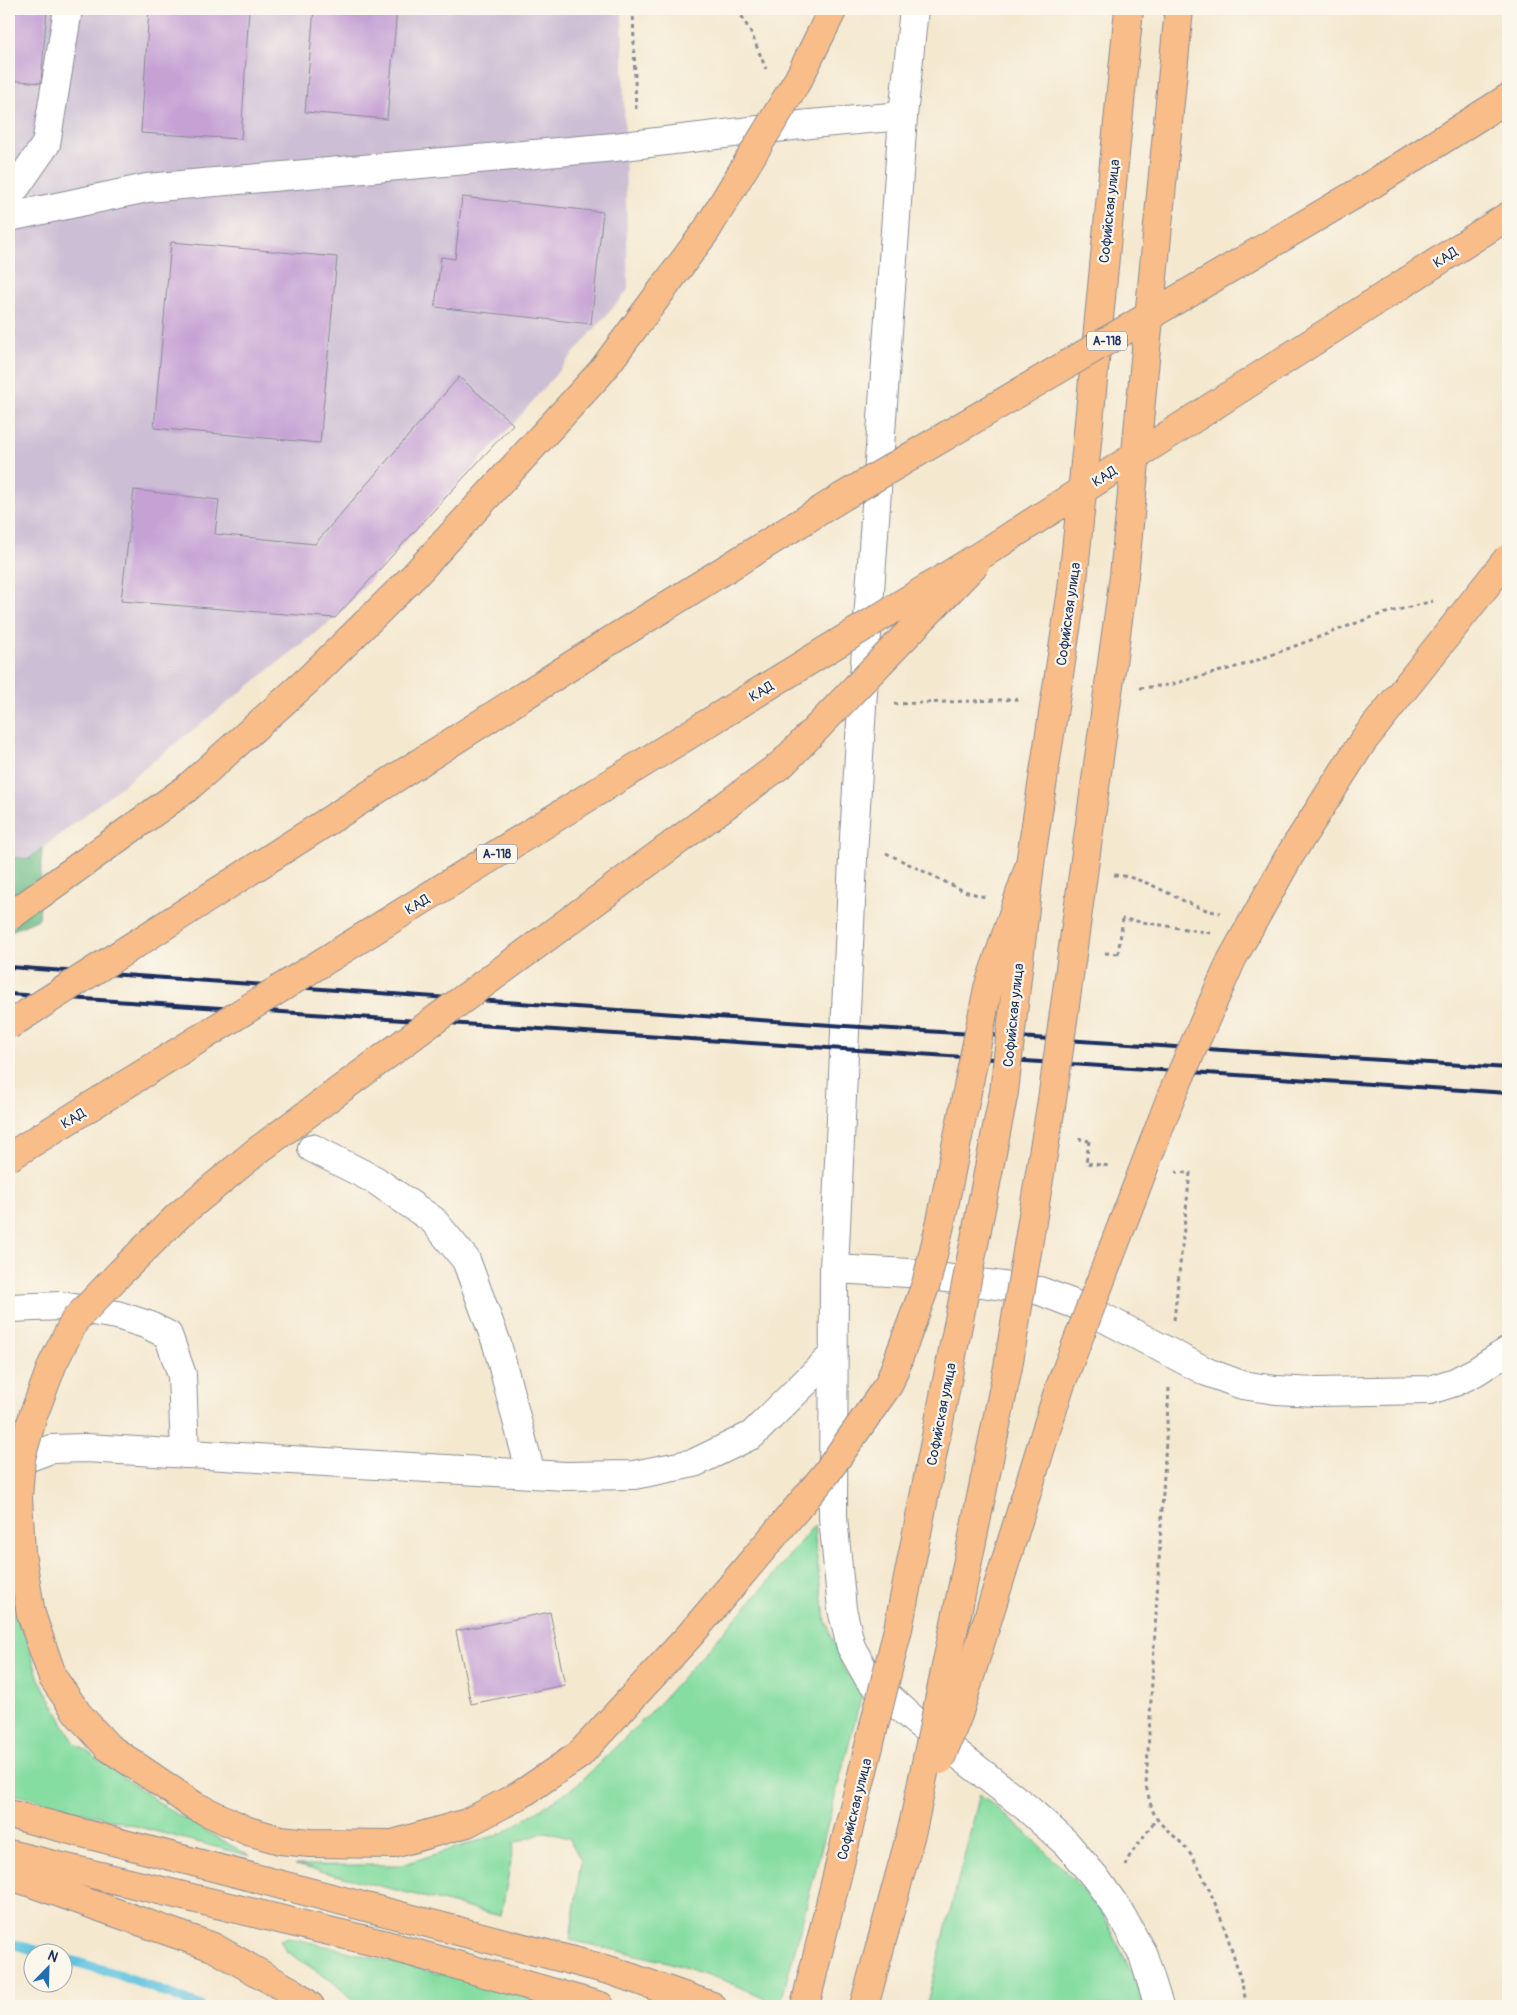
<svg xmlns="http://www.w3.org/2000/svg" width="1517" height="2015" font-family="Pangolin,sans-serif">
<rect width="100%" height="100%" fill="#fbf7ec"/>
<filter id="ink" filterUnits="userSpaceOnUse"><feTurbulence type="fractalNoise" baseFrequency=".02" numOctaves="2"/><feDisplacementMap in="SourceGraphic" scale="10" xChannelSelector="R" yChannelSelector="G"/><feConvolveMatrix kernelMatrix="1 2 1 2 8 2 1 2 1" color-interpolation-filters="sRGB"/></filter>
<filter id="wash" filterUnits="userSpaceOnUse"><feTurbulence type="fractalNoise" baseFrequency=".0096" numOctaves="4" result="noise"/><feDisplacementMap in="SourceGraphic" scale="20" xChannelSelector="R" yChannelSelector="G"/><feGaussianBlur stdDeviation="1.12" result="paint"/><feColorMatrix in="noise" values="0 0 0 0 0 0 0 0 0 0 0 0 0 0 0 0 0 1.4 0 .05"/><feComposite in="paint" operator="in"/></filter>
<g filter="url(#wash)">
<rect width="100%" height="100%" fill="#f4e8cf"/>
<!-- industrial -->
<path fill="#ccbed4" d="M9,9H622L628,290L513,424L335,618L29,859L9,857Z"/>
<!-- green -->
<g fill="#86dda1" stroke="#508680">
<path d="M814,1525L818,1572L826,1621L843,1668L862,1694L780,2006L726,1981L668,1962L570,1940L581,1861L569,1838L546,1832L514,1843L501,1916L295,1865H401L503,1833L576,1786L651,1712L763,1588Z"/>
<path d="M9,1551L15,1603L39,1679L74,1742L174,1813L250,1856L9,1793Z"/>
<path d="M980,1794L1028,1834L1099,1905L1137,1984L1143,2006H926Z"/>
<path d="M288,1937L482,1984L558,2006H359L333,1982L286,1951L280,1940Z"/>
</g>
<!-- forest -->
<path fill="#6cbc87" stroke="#447672" d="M42,848L39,919L9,932V857L29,859Z"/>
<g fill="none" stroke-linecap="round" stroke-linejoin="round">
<!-- stream -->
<g stroke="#61c3df" stroke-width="10">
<path d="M9,1943L42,1952"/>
<path d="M62,1958L120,1975L200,2006"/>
</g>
</g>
<g id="blocks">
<!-- building -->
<g fill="#c5a1d4">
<path d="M9,9H47L41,83L9,80Z"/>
<path d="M149,9H249L241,139L141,133Z"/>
<path d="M314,9H397L387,119L305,112Z"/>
<path d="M462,197L603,212L591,324L435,307L441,257L455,259Z"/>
<path d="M171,242L337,257L320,443L154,428Z"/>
<path d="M459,377L513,424L335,618L121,601L134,490L219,500L215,534L315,544Z"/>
<path d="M550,1612L565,1685L471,1704L456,1631Z"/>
</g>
</g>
</g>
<g filter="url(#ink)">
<use href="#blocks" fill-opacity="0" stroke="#888c96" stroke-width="1"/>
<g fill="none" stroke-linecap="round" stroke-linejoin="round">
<defs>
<g id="minor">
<path d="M914,9L903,116L862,706L854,838L834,1269L833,1517L842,1609L851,1647L869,1679L913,1719L1027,1808L1066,1843L1095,1877L1119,1911L1143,1955L1159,2006"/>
<path d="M9,197L46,144L68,9"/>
<path d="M9,217L147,188L615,147L810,124L903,116"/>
<path d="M312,1148L375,1180L433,1220L466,1260L497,1344L531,1474"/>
<path d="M834,1269L909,1273L1040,1291L1087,1309L1207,1372L1242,1385L1276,1390L1316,1392L1430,1390L1455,1382L1475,1372L1508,1351"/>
<path d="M9,1308L61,1306L117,1315L148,1325L168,1335L182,1375L185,1454"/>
<path d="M9,1465L51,1449L86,1448L565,1476L634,1475L694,1463L752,1435L833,1355"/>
</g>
<g id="major">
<path d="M1085,463L1129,9"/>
<path d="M9,1814L612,1971L712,2006"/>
<path d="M9,1854L383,1944L600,2006"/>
<path d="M9,1875L213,1947L294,1993L310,2006"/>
<path d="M805,2006L811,1981"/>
<path d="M864,2006L913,1826"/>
</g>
<g id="highway">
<path d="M1371,185L1508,98"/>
<path d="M1409,280L1508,216"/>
</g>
</defs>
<!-- minor casing -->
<use href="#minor" stroke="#888c96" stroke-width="30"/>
<!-- major casing -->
<use href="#major" stroke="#888c96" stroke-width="30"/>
<!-- highway casing -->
<use href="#highway" stroke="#888c96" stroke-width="30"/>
<!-- path -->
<g stroke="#888c96" stroke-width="3" stroke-dasharray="4 4" stroke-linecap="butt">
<path d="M633,9L636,113"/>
<path d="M738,9L752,35L766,69"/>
<path d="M1140,688L1169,685L1247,664L1375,616L1433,601"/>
<path d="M894,704L1022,699"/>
<path d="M886,853L964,891L985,897"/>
<path d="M1114,875C1152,877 1182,907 1220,913"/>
<path d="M1118,954L1123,919L1211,933"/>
<path d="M1089,1141L1086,1163L1110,1166"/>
<path d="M1174,1320L1190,1173L1176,1172"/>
<path d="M1169,1388L1146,1786C1149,1797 1151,1810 1157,1819C1166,1831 1180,1839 1189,1852C1214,1889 1238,1963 1247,2006"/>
<path d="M1126,1866L1129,1857L1157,1818"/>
</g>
<!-- minor -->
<use href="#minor" stroke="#fff" stroke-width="28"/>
<!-- major -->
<use href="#major" stroke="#f8bd89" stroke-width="28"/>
<!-- highway -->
<use href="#highway" stroke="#f8bd89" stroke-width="28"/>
<!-- rail -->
<g stroke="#1b2f5e" stroke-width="4">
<path d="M9,967L845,1026L1508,1068"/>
<path d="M9,994L1508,1093"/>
</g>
<defs>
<g id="major-bridge">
<path d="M976,563L783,763L257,1151L178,1216L120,1273L75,1320L53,1363L33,1416L21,1458L18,1497L21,1553L31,1614L53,1678L78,1714L108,1747L195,1806L248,1831L280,1840L310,1843L393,1844L467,1823L520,1795L579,1755L690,1635L825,1475L889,1384L926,1284L941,1221L988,988L1030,864"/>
<path d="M9,917L186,789L309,679L414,576L601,372L706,231L799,78L833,9"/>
<path d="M940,1760L958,1715L1058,1392L1171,1097L1232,959L1290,855L1363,741L1508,558"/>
<path d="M913,1826L1008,1367L1052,1100L1124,576L1179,9"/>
<path d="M811,1981L898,1629L1004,1092L1030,864L1072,590L1085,463"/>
</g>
<g id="highway-bridge">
<path d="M9,1025L602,646L842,497L1371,185"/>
<path d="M9,1157L664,750L986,552L1409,280"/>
</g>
</defs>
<!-- major-bridge casing -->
<use href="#major-bridge" stroke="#888c96" stroke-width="30" stroke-linecap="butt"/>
<!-- highway-bridge casing -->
<use href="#highway-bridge" stroke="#888c96" stroke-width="30" stroke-linecap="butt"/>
<!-- path-bridge -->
<g stroke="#888c96" stroke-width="3" stroke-dasharray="4 4" stroke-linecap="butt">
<path d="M1105,953L1118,954"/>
<path d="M1080,1137V1139L1089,1141"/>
</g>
<!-- major-bridge -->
<use href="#major-bridge" stroke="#f8bd89" stroke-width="28"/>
<!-- highway-bridge -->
<use href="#highway-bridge" stroke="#f8bd89" stroke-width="28"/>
</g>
</g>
<g text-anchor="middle" stroke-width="4.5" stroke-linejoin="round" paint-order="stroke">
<!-- shield labels -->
<g fill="#fbf7ec" stroke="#5e6b89" stroke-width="1">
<rect x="1087" y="331.5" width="40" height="19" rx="4"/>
<rect x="477" y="844.5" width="40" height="19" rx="4"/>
</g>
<g font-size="12" font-weight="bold" fill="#1b2f5e">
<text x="1107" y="345">А-118</text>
<text x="497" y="858">А-118</text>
</g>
<!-- street labels -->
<g font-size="14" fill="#1b2f5e" stroke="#fbf7ec">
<text transform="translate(1109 211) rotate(-84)" y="5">Софийская улица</text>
<text transform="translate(1445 257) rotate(-33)" y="5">КАД</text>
<text transform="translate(1104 476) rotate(-33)" y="5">КАД</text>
<text transform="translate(1068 614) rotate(-82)" y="5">Софийская улица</text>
<text transform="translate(761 691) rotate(-32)" y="5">КАД</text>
<text transform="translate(417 904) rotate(-32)" y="5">КАД</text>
<text transform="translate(1013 1015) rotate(-84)" y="5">Софийская улица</text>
<text transform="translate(73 1118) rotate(-32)" y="5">КАД</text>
<text transform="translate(941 1414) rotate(-79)" y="5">Софийская улица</text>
<text transform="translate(854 1809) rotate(-76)" y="5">Софийская улица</text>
</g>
</g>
<!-- margin -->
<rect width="1517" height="2015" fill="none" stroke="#fbf7ec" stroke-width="30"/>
<!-- north arrow -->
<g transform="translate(48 1968) rotate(23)"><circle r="24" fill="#fbf7ec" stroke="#a1a7b3"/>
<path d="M0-4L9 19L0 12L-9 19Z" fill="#1f6fb2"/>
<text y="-8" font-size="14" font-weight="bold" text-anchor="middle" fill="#1b2f5e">N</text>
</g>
</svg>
